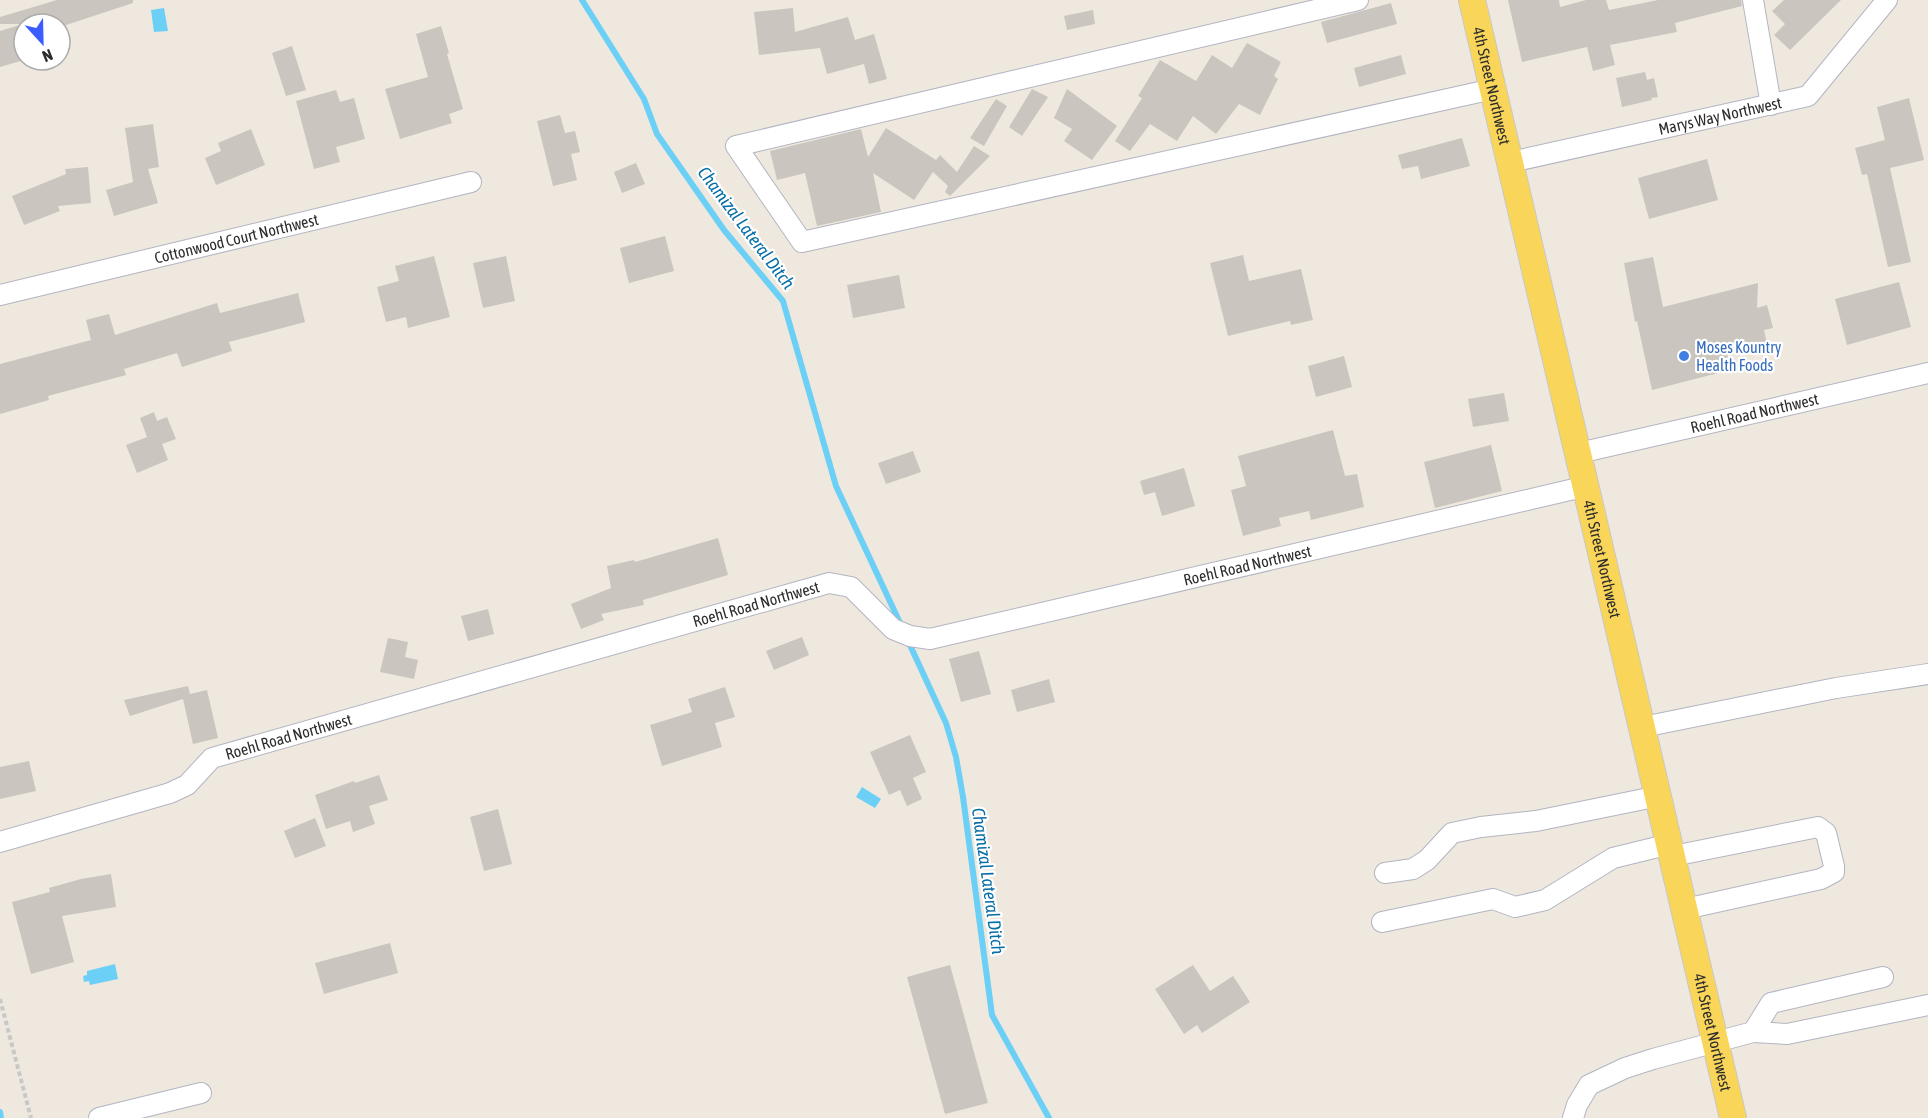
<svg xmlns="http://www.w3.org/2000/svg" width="1928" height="1118" font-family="'Asap Condensed',sans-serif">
<rect width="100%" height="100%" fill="#efe8de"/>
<!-- water -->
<g fill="#6cd0f6">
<path d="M164,8L168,31L154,32L151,10Z"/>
<path d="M862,787L881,799L875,808L856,797Z"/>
<path d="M115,964L118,979L90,985L89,981L84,982L83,976L87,975V971Z"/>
</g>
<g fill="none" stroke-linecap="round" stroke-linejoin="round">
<!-- stream -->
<g stroke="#6cd0f6" stroke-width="6">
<path d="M582,0L644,99L657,134L724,230L783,301L836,486L901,625"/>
<path d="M909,643L946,723L956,757L963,797L992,1015L1049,1118"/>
<path d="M0,1112L1,1118"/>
</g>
</g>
<!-- building -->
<g fill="#cac5be">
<path d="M57,0H133V3L60,27V24H24V60L0,67V31L23,24H0V17Z"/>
<path d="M1508,0H1559L1560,7L1586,0H1606L1609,10L1658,0H1741L1742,6L1675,23L1677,32L1610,45L1615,65L1593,71L1587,47L1522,62Z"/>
<path d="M1784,0H1841L1790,50L1774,35L1785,24L1772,11Z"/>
<path d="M1391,3L1397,24L1327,43L1321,22Z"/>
<path d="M793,8L795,32L848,17L855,40L874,34L887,79L869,84L864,64L827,74L820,48L759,55L754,12Z"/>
<path d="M1093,10L1095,24L1067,30L1064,16Z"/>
<path d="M441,26L449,53L447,54L463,109L449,114L452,123L400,139L385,89L428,77L416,34Z"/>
<path d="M1247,43L1281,62L1274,76L1278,79L1260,115L1239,104L1216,134L1193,116L1177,141L1150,124L1130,151L1115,141L1142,98L1138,96L1160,60L1196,81L1212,55L1232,68Z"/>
<path d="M292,46L306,90L286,96L272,53Z"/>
<path d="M1401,55L1406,74L1359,87L1354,68Z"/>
<path d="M1645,72L1647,80L1654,78L1658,97L1651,98L1652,100L1622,107L1616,78Z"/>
<path d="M1032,89L1048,97L1022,136L1009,127Z"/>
<path d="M1067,89L1117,126L1092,160L1064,141L1072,129L1054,118Z"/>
<path d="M336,90L340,102L354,98L365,139L336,147L340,162L314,169L296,101Z"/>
<path d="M1909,98L1924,160L1890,168L1911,262L1888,267L1867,174L1862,175L1855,148L1885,140L1877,107Z"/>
<path d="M996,99L1007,106L984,146L970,138Z"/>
<path d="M560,115L565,133L575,131L580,152L571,154L577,180L553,186L537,121Z"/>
<path d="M153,124L159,167L148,169L158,203L114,216L106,190L133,182L125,128Z"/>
<path d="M886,128L936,160L940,155L957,172L974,146L990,156L950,196L945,192L948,186L933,172L914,200L873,173L881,212L817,226L805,173L777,180L770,151L861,129L868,157Z"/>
<path d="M251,129L265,165L216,185L205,158L221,151L218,143Z"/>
<path d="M1462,138L1470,166L1421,179L1418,166L1402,169L1398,155Z"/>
<path d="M1707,159L1718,200L1649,219L1638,178Z"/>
<path d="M636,163L645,184L622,193L614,172Z"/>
<path d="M88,167L91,203L58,206L60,211L24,225L12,196L66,174L65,169Z"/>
<path d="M665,236L674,271L629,283L620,248Z"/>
<path d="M1243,255L1249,281L1301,269L1313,320L1291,325L1290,321L1228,336L1210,263Z"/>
<path d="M434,256L450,317L408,328L406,317L386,322L377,287L399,281L395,266Z"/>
<path d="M506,256L515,301L483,308L473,263Z"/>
<path d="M1653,257L1663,307L1758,283L1757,308L1767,305L1773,328L1764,330L1767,344L1727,353L1730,370L1652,390L1637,321L1635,322L1624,263Z"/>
<path d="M899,275L905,308L853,318L847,285Z"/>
<path d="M1899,282L1911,327L1847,345L1835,299Z"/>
<path d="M298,293L305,322L229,342L232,351L182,367L177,353L124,369L126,375L48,396L49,400L0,414V364L91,340L86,320L109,314L115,335L217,303L220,313Z"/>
<path d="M1344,356L1352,387L1316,397L1308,366Z"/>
<path d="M1504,393L1509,421L1473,427L1468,399Z"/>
<path d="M154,412L157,421L167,417L176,439L162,444L168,460L137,473L126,445L147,437L140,418Z"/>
<path d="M1333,430L1345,476L1357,474L1364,507L1311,520L1309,511L1279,518L1281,526L1243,536L1231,490L1246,486L1238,456Z"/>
<path d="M1491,445L1502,491L1435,508L1424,462Z"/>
<path d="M913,451L921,472L886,484L878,463Z"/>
<path d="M1184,468L1195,506L1162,516L1155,492L1144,495L1140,481Z"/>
<path d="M718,538L728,575L643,600L644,605L601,614L604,620L581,629L571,604L611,588L607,566L634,560L635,562Z"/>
<path d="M488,609L494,634L468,641L461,616Z"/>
<path d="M802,637L809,655L774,670L766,651Z"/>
<path d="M388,638L408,642L405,657L418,660L414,679L380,672Z"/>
<path d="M979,651L991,694L961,702L949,659Z"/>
<path d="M1049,679L1055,702L1017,712L1011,690Z"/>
<path d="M188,686L190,694L207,690L218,738L193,744L183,699L130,716L124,700Z"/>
<path d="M725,687L735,717L715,723L722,747L662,766L650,725L692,712L688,699Z"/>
<path d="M910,735L926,772L913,778L922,799L907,806L900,790L889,795L870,752Z"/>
<path d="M29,761L36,791L0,799V767Z"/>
<path d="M379,775L388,800L369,806L375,824L353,832L350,821L326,829L315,795L354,781L355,783Z"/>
<path d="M498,809L512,864L484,871L470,817Z"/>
<path d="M315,818L326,846L295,858L284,831Z"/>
<path d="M111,874L116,907L62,916L74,962L31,974L12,902L50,892L49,888L81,879Z"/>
<path d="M390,943L398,973L324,994L315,963Z"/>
<path d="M950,965L988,1103L945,1114L907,977Z"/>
<path d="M1193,965L1210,991L1233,976L1250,1002L1202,1033L1197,1025L1184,1034L1155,989Z"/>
</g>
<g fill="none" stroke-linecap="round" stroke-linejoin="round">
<defs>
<g id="minor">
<path d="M1358,0L736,146L802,242L1493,89"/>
<path d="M1753,0L1771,105"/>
<path id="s1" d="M1511,162L1808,96L1887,0"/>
<path id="s2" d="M0,295L471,182"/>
<path id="s3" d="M1579,453L1928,373"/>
<path d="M1643,727L1836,688L1928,674"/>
<path id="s4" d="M0,842L170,793L187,785L212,758L829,583L851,587L893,629L910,636L930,639L1587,486"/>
<path d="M1673,856L1818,827L1826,833L1834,866V872L1821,879L1685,909"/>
<path d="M1385,873L1413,869L1427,860L1452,833L1481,827L1536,821L1659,796"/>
<path d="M1382,922L1493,899L1515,907L1545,900L1613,858L1670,844"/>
<path d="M1753,1032L1787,1034L1928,1005"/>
<path d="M99,1118L201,1093"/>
<path d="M1573,1118L1577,1105L1589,1085L1625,1068L1653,1059L1753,1032L1771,1003L1883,977"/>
</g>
<g id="major">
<path id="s5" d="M1472,0L1733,1118"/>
</g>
</defs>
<!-- minor casing -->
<use href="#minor" stroke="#b2b5c1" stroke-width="22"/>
<!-- major casing -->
<use href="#major" stroke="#c8c8c8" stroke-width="28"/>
<!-- path -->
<path stroke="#c8c8c8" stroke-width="4" stroke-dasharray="4.5 3" stroke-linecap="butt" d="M0,999L31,1118"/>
<!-- minor -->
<use href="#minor" stroke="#fff" stroke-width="20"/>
<!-- major -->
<use href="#major" stroke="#f9d659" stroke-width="26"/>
</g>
<!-- markers -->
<circle fill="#3f7fe0" stroke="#fff" stroke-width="2" cx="1684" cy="356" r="6"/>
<g text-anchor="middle" stroke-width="4.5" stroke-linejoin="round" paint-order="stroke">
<!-- street labels -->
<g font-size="16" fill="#2c2c2c" stroke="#fff">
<text dy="6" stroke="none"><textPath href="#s5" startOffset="88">4th Street Northwest</textPath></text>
<text dy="6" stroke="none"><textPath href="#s1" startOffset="214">Marys Way Northwest</textPath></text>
<text dy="6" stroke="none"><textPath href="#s2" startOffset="243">Cottonwood Court Northwest</textPath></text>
<text dy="6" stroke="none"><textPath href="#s3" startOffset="180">Roehl Road Northwest</textPath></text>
<text dy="6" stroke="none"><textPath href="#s5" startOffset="574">4th Street Northwest</textPath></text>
<text dy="6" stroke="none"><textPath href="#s4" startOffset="1320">Roehl Road Northwest</textPath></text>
<text dy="6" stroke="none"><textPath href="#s4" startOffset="798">Roehl Road Northwest</textPath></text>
<text dy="6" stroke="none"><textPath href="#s4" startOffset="312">Roehl Road Northwest</textPath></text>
<text dy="6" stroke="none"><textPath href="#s5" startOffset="1060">4th Street Northwest</textPath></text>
</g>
<!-- shop labels -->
<g font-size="16" fill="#366cbe" stroke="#fff" text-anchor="start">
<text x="1696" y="353">Moses Kountry<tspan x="1696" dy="18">Health Foods</tspan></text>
</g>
<!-- water labels -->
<g font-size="18" font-style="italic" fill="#066ea7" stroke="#fff">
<text transform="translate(746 228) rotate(53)" y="6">Chamizal Lateral Ditch</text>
<text transform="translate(988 881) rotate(82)" y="6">Chamizal Lateral Ditch</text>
</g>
</g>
<!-- north arrow -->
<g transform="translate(42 42) rotate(158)"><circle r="28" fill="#ffffff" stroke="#ababab" stroke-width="1.5"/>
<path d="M0-4.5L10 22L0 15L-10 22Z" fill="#3b5dff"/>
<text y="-9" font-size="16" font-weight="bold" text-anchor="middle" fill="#2c2c2c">N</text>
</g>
</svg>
